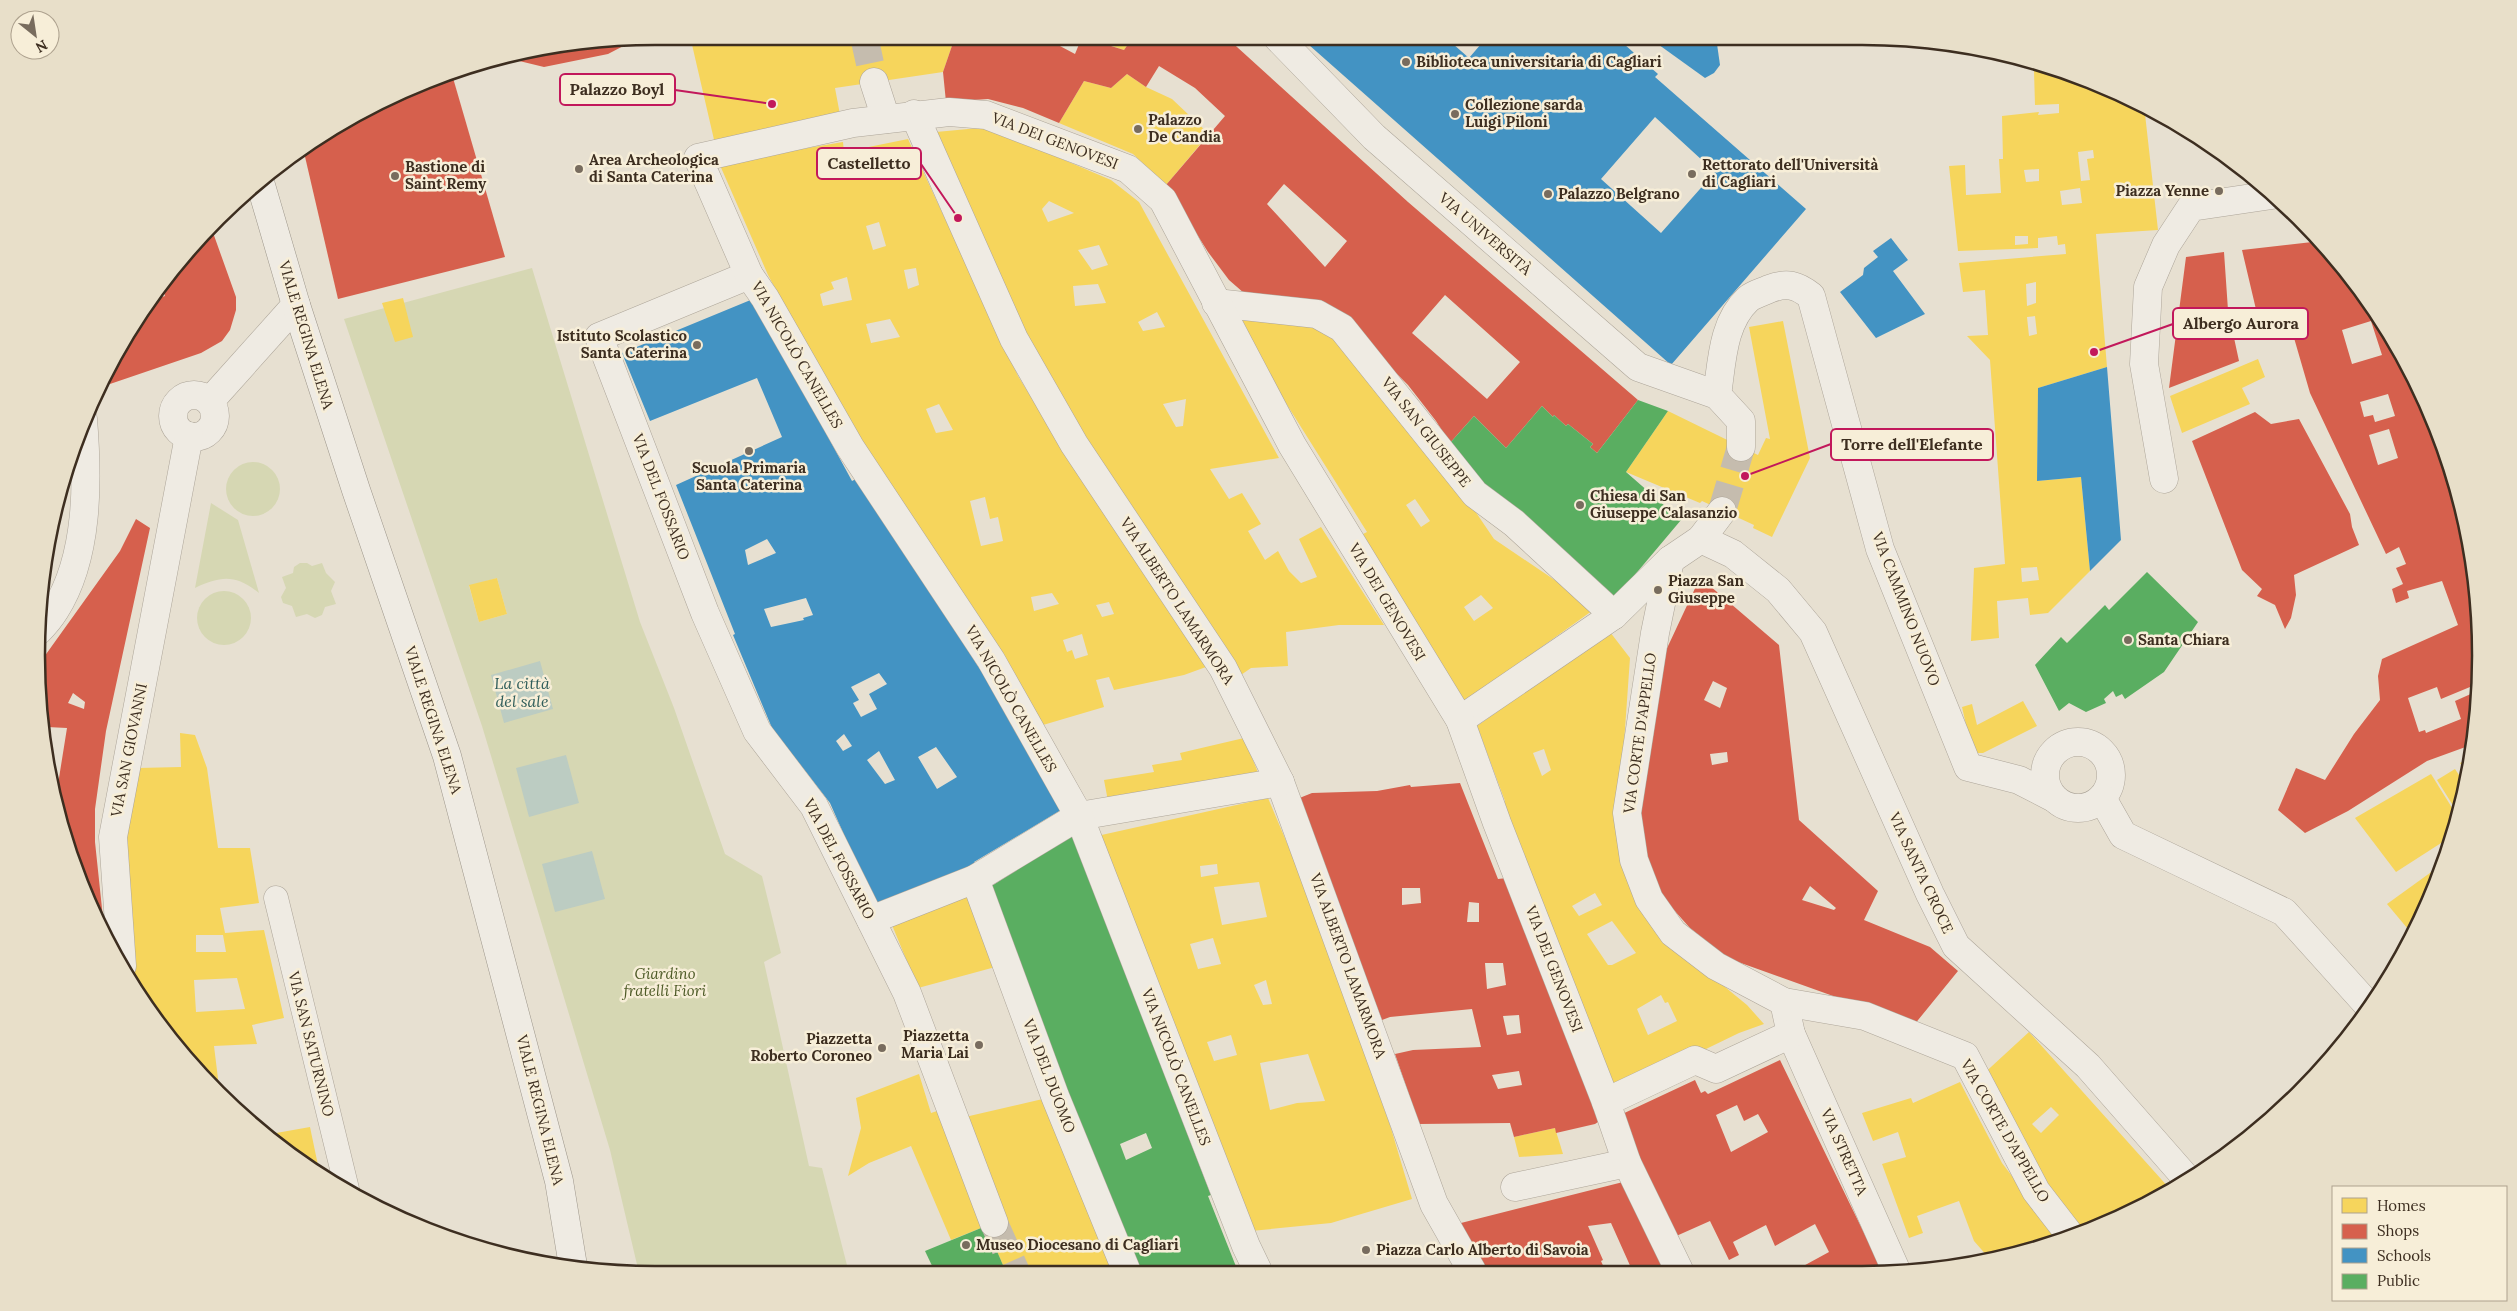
<svg xmlns="http://www.w3.org/2000/svg" width="2517" height="1311" font-family="Lora,serif">
<rect width="100%" height="100%" fill="#e7e0d1"/>
<!-- green -->
<g fill="#d6d7b3" fill-rule="evenodd">
<path d="M532,268L640,622L674,708L725,854L762,876L781,953L764,962L809,1166L822,1168L849,1273H639L610,1150L482,726L344,319ZM497,578L507,614L479,622L469,586Z"/>
<circle cx="253" cy="489" r="27"/>
<path d="M211,503L238,520L259,593C235,574 221,576 195,588Z"/>
<path d="M300,563H307L312,566L322,563L326,573L335,582L331,591L336,604L325,607L322,615L315,618L307,614L296,617L292,606L283,603L281,597L286,588L282,577L293,573L294,567Z"/>
<circle cx="224" cy="618" r="27"/>
</g>
<!-- water -->
<g fill="#bcccc2">
<path d="M540,661L553,709L504,723L491,675Z"/>
<path d="M566,755L579,803L529,817L516,768Z"/>
<path d="M592,851L605,899L555,912L542,864Z"/>
</g>
<!-- homes -->
<g fill="#f6d55c" fill-rule="evenodd">
<path d="M690,36L955,37L943,72L835,88L841,120L715,144Z"/>
<path d="M1085,37H1133L1124,50Z"/>
<path d="M2036,63L2144,105L2158,230L2096,234L2107,367L2038,388L2037,481L2081,477L2090,571L2048,613L2030,615L2028,598L1997,601L1999,638L1971,641L1974,568L2005,564L1990,360L1967,336L1988,335L1985,290L1963,292L1959,263L2066,254L2065,244L2058,245L2057,236L2038,238V248L1958,251L1949,166L1965,165L1966,195L2001,193L1999,159H2003L2002,116L2039,112L2038,115L2059,113V104L2035,105L2034,71ZM2093,150L2094,158L2087,159L2090,180L2081,181L2078,152ZM2039,169V181L2026,182L2024,170ZM2080,188L2082,203L2062,205L2060,191ZM2015,236H2028V244L2015,245ZM2036,282V303L2027,306L2026,284ZM2035,316L2037,334L2029,336L2027,317ZM2037,567L2039,580L2022,582L2021,568Z"/>
<path d="M1127,74L1146,87L1172,99L1209,134L1166,185L1133,154L1059,123L1084,81L1111,88Z"/>
<path d="M979,128L994,130L1111,180L1139,202L1279,458L1210,469L1229,499L1242,493L1261,524L1248,531L1265,560L1278,551L1289,571L1301,583L1317,577L1299,539L1321,527L1384,625H1339L1286,632L1288,666L1251,668L1238,677L1091,452L1031,351L936,132ZM1049,201L1074,213L1048,222L1042,209ZM1099,245L1108,265L1092,270L1078,250ZM1098,284L1106,303L1075,306L1073,286ZM1157,312L1165,327L1143,331L1138,322ZM1186,399L1183,426L1176,427L1163,404Z"/>
<path d="M908,139L1018,376L1083,481L1206,667L1184,675L1114,690L1109,677L1096,680L1104,707L1043,725L839,407L768,275L719,163L843,142L844,152ZM879,222L886,246L873,250L866,226ZM916,268L919,285L908,289L904,270ZM847,277L852,300L823,306L820,294L834,289L831,282ZM890,319L900,337L871,343L866,324ZM939,404L953,430L936,433L926,409ZM985,497L990,519L998,517L1003,541L981,546L970,501ZM1052,593L1059,604L1034,611L1031,597ZM1109,602L1114,614L1102,617L1096,605ZM1082,634L1088,655L1075,659L1072,650L1067,652L1063,640Z"/>
<path d="M403,298L413,337L395,342L382,303Z"/>
<path d="M1231,317L1313,322L1344,347L1439,458L1494,539L1596,608L1463,703L1363,534L1367,532L1284,400L1280,402ZM1415,499L1430,521L1421,527L1406,505ZM1481,595L1493,608L1474,621L1464,607Z"/>
<path d="M1783,321L1810,458L1772,537L1753,528L1754,525L1702,501L1700,503L1626,472L1668,411L1758,455L1766,438L1770,439L1749,327Z"/>
<path d="M2258,359L2265,377L2242,388L2250,404L2182,433L2170,396Z"/>
<path d="M497,578L507,614L479,622L469,585Z"/>
<path d="M1610,632L1630,658L1618,828L1681,951L1747,1005L1764,1024L1739,1033L1611,1095L1501,804L1505,801L1477,726ZM1544,749L1551,770L1542,776L1533,753ZM1595,893L1602,905L1579,916L1572,906ZM1612,921L1636,953L1612,965H1608L1587,934ZM1661,995L1665,1003L1668,1002L1677,1021L1648,1035L1637,1009Z"/>
<path d="M2023,701L2037,726L1983,753H1977L1971,747L1962,707L1972,704L1977,725Z"/>
<path d="M180,733L195,735L207,768L218,848H250L259,903L220,908L225,933L264,930L284,1018L252,1025L257,1044L214,1046L220,1095L141,1000L134,988L122,849L138,768L181,767ZM196,935H223L226,952H196ZM237,978L245,1009L196,1012L194,980Z"/>
<path d="M1244,738L1259,775L1108,801L1104,780L1154,772L1152,765L1182,760L1180,753Z"/>
<path d="M2469,759L2467,774L2460,763Z"/>
<path d="M2455,769L2465,784L2459,815L2437,780Z"/>
<path d="M2431,774L2459,819L2452,836L2396,872L2355,818Z"/>
<path d="M1268,798L1300,874L1390,1125L1412,1199L1331,1223L1251,1231L1097,836ZM1217,864L1218,874L1201,877L1200,866ZM1259,882L1267,917L1222,925L1214,887ZM1213,938L1221,964L1198,969L1190,944ZM1266,980L1272,1004L1263,1005L1254,985ZM1231,1035L1237,1055L1214,1061L1207,1042ZM1308,1054L1325,1101L1297,1103L1270,1110L1260,1063Z"/>
<path d="M2441,865L2417,930L2413,935L2387,904Z"/>
<path d="M972,893L999,966L918,988L892,925Z"/>
<path d="M2029,1032L2170,1189L2098,1228L2078,1233L1979,1078ZM2051,1107L2059,1115L2041,1133L2032,1124Z"/>
<path d="M919,1074L931,1113L943,1109L986,1226L951,1240L911,1146L869,1163L848,1176L861,1128L856,1098Z"/>
<path d="M1960,1082L2002,1163L2059,1238L1988,1257L1974,1241L1959,1201L1917,1216L1923,1233L1909,1238L1882,1164L1906,1157L1898,1132L1873,1141L1862,1113L1911,1098L1913,1103Z"/>
<path d="M1047,1098L1120,1272H1006L986,1226L965,1117Z"/>
<path d="M310,1127L319,1170H316L279,1147L265,1135Z"/>
<path d="M1555,1128L1563,1154L1519,1157L1514,1137Z"/>
</g>
<!-- shops -->
<g fill="#d6604d" fill-rule="evenodd">
<path d="M661,36L631,42L608,54L544,67L503,57L535,48Z"/>
<path d="M955,37H1043L1075,54L1082,37L1124,50L1133,37H1226L1408,202L1638,400L1597,453L1590,447L1593,444L1568,424L1566,426L1554,415L1553,417L1542,406L1506,448L1474,416L1450,443L1436,421L1408,385L1325,302L1252,300L1229,280L1208,252L1166,185L1225,116L1195,88L1159,66L1146,87L1127,74L1111,88L1084,81L1059,123L1023,108L988,99L946,102L943,72ZM1284,184L1347,241L1325,267L1267,204ZM1445,295L1520,362L1487,399L1412,333Z"/>
<path d="M451,71L505,257L338,299L303,148L346,119Z"/>
<path d="M211,227L236,297V310L230,330L222,341L201,353L110,384L101,385L140,312L148,301L165,296L161,284L190,247Z"/>
<path d="M2321,241L2398,346L2448,457L2475,575L2479,696L2471,745L2427,761L2348,811L2305,833L2278,810L2296,768L2325,780L2354,734L2380,700L2378,676L2382,659L2458,625L2442,581L2407,591L2409,598L2396,603L2392,589L2403,584L2396,568L2406,564L2399,547L2386,554L2310,393L2292,331L2263,339L2242,250ZM2371,321L2382,355L2352,364L2342,330ZM2388,394L2395,416L2375,422L2373,415L2364,417L2360,402ZM2389,429L2398,458L2378,465L2369,435ZM2437,687L2441,699L2470,687L2473,693L2455,701L2461,719L2426,733L2425,730L2419,732L2408,698Z"/>
<path d="M2224,252L2228,310L2239,361L2169,388L2186,257ZM2220,311L2222,321L2209,323L2208,312Z"/>
<path d="M2255,412L2271,424L2299,419L2350,514L2352,527L2359,545L2294,575L2296,595L2291,618L2285,629L2275,605L2257,596L2262,589L2242,570L2192,441Z"/>
<path d="M59,491L56,536H52L51,535Z"/>
<path d="M136,519L150,528L106,731L95,809V842L105,937L57,816L55,803L67,728L47,727L43,746L39,664L120,551ZM73,693L85,702L84,709L68,703Z"/>
<path d="M48,554L51,555L45,579H44Z"/>
<path d="M1703,580L1779,645L1799,820L1878,891L1864,920L1930,947L1958,971L1914,1025L1727,958L1690,928L1657,891L1639,827L1654,676L1698,582ZM1713,681L1727,688L1720,708L1704,700ZM1727,752L1728,762L1712,765L1710,754ZM1810,886L1836,908L1834,910L1802,900Z"/>
<path d="M1460,783L1498,879L1507,878L1601,1120L1595,1124L1556,1133L1555,1128L1514,1137L1510,1123L1419,1124L1395,1054L1413,1050L1481,1047L1472,1009L1390,1017L1382,1020L1297,799L1312,793L1377,791L1410,785L1411,787ZM1402,888H1420L1421,903L1402,905ZM1469,902L1479,903V922H1467ZM1485,963H1503L1506,985L1487,989ZM1519,1015L1521,1033L1507,1035L1503,1016ZM1519,1071L1522,1085L1498,1089L1492,1075Z"/>
<path d="M1780,1060L1865,1235L1885,1270H1796L1829,1252L1815,1224L1775,1246L1766,1225L1733,1242L1739,1255L1729,1260L1710,1221L1674,1237L1618,1116L1695,1080L1701,1093L1705,1091L1708,1094ZM1737,1105L1744,1121L1758,1114L1768,1132L1731,1152L1716,1115Z"/>
<path d="M1627,1181L1669,1270H1632L1611,1223L1588,1226L1603,1260L1601,1261L1605,1270L1484,1271L1457,1224Z"/>
</g>
<!-- schools -->
<g fill="#4393c3" fill-rule="evenodd">
<path d="M1300,37H1445L1469,58L1487,37H1616L1658,74L1655,77L1806,209L1671,365ZM1655,117L1715,172L1661,233L1601,179Z"/>
<path d="M1648,37H1716L1720,65L1714,73L1705,78Z"/>
<path d="M1891,238L1908,260L1893,271L1925,314L1876,338L1840,292L1863,275L1864,268L1878,257L1873,251Z"/>
<path d="M753,299L852,481L858,478L983,674L1061,810L974,862L978,869L876,907L830,803L772,728L733,635L735,634L676,485L782,437L757,378L650,421L622,353ZM767,539L776,553L748,565L745,550ZM806,598L813,615L803,618L804,620L771,627L764,609ZM879,673L887,684L869,694L877,709L861,717L853,703L859,700L851,687ZM844,734L852,746L843,751L836,741ZM936,747L957,777L937,789L918,757ZM879,751L895,780L885,784L867,760Z"/>
<path d="M2107,367L2121,540L2090,571L2081,477L2037,481L2038,388Z"/>
</g>
<!-- public -->
<g fill="#5aae61" fill-rule="evenodd">
<path d="M1638,400L1668,411L1626,472L1681,520L1612,602L1479,490L1450,443L1474,416L1506,448L1542,406L1553,417L1554,415L1566,426L1568,424L1593,444L1590,447L1597,453Z"/>
<path d="M2147,572L2198,622L2164,672L2125,699L2122,694L2116,697L2113,691L2104,699L2106,703L2086,712L2069,703L2059,711L2035,665L2061,637L2067,643L2105,605L2109,610Z"/>
<path d="M1072,834L1211,1195L1208,1196L1237,1269L1240,1268L1241,1272H1135L990,887ZM1146,1133L1152,1148L1126,1160L1120,1144Z"/>
<path d="M986,1226L1006,1272H935L925,1251Z"/>
</g>
<g fill="none" stroke-linecap="round" stroke-linejoin="round">
<!-- street-tunnel -->
<g stroke="#c5bcae" stroke-width="28" stroke-dasharray="28 14" stroke-linecap="butt">
<path d="M864,36L874,82"/>
<path d="M1722,511L1741,447"/>
<path d="M994,1223L1016,1272"/>
</g>
<defs>
<path id="lane" d="M276,898L347,1189"/>
<g id="street">
<path d="M1277,37L1374,137L1638,367L1717,395L1741,421V447"/>
<path d="M874,82L886,119"/>
<path d="M914,114L1014,339L1074,444L1223,668L1280,782L1434,1204L1472,1271"/>
<path d="M749,275L599,337L705,613L757,731L814,806L907,993L994,1223"/>
<path d="M1216,303L1317,314L1342,328L1475,494L1514,523L1614,615"/>
<circle cx="194" cy="416" r="21"/>
<path d="M1717,395C1722,363 1722,323 1748,299C1754,294 1763,292 1769,289C1787,282 1797,285 1811,296L1880,549L1968,767L2019,780L2052,797"/>
<path d="M210,401L296,305"/>
<path d="M2164,479L2144,364L2148,287L2166,245L2191,207L2272,195"/>
<path d="M1701,539L1733,554L1778,590L1813,632L1930,894L1956,946L2088,1066L2188,1180"/>
<path d="M1670,560L1655,633L1627,813L1634,860L1649,899L1673,933L1716,966L1784,1002L1865,1016L1965,1056L2036,1191L2070,1235"/>
<path d="M38,631C44,625 50,618 55,610C89,557 88,480 83,419"/>
<path d="M1460,720L1614,615L1670,560L1701,539L1722,511"/>
<circle cx="2078" cy="775" r="33"/>
<path d="M2102,798L2123,835L2284,912L2367,1004"/>
<path d="M975,879L1055,1096L1127,1272"/>
<path d="M871,920L975,879L1079,816L1280,782"/>
<path d="M122,966L113,837L189,436"/>
<path d="M1784,1002L1791,1034L1896,1270"/>
<path d="M1606,1102L1695,1060L1716,1069L1791,1034"/>
<path d="M1515,1187L1627,1163"/>
<path d="M1258,1271L1246,1246L1079,816L991,660L850,447L765,298L749,275L698,158L853,123L949,112L986,115L1128,169L1163,200L1292,445L1460,720L1497,823L1606,1102L1627,1163L1679,1270"/>
</g>
<path id="secondary" d="M260,182L296,305L356,490L447,756L559,1181L573,1266"/>
</defs>
<!-- lane casing -->
<use href="#lane" stroke="#ada599" stroke-width="25"/>
<!-- street casing -->
<use href="#street" stroke="#ada599" stroke-width="29"/>
<!-- secondary casing -->
<use href="#secondary" stroke="#9c958a" stroke-width="29"/>
<!-- lane -->
<use href="#lane" stroke="#efebe3" stroke-width="24"/>
<!-- street -->
<use href="#street" stroke="#efebe3" stroke-width="28"/>
<!-- secondary -->
<use href="#secondary" stroke="#efebe3" stroke-width="28"/>
</g>
<!-- markers -->
<g fill="#786c5e" stroke="#f7eed8" stroke-width="2">
<circle cx="1406" cy="62" r="5"/>
<circle cx="1455" cy="114" r="5"/>
<circle cx="1138" cy="129" r="5"/>
<circle cx="579" cy="169" r="5"/>
<circle cx="1692" cy="174" r="5"/>
<circle cx="395" cy="176" r="5"/>
<circle cx="2219" cy="191" r="5"/>
<circle cx="1548" cy="194" r="5"/>
<circle cx="697" cy="345" r="5"/>
<circle cx="749" cy="451" r="5"/>
<circle cx="1580" cy="505" r="5"/>
<circle cx="1658" cy="590" r="5"/>
<circle cx="2128" cy="640" r="5"/>
<circle cx="979" cy="1045" r="5"/>
<circle cx="882" cy="1048" r="5"/>
<circle cx="966" cy="1245" r="5"/>
<circle cx="1366" cy="1250" r="5"/>
</g>
<g text-anchor="middle" stroke-width="5" stroke-linejoin="round" paint-order="stroke">
<!-- poi labels -->
<g font-size="15" font-weight="bold" fill="#3d2e20" stroke="#f7eed8" text-anchor="start">
<text x="1416" y="67">Biblioteca universitaria di Cagliari</text>
<text x="1465" y="110">Collezione sarda<tspan x="1465" dy="17">Luigi Piloni</tspan></text>
<text x="1148" y="125">Palazzo<tspan x="1148" dy="17">De Candia</tspan></text>
<text x="589" y="165">Area Archeologica<tspan x="589" dy="17">di Santa Caterina</tspan></text>
<text x="1702" y="170">Rettorato dell'Università<tspan x="1702" dy="17">di Cagliari</tspan></text>
<text x="405" y="172">Bastione di<tspan x="405" dy="17">Saint Remy</tspan></text>
<text x="2209" y="196" text-anchor="end">Piazza Yenne</text>
<text x="1558" y="199">Palazzo Belgrano</text>
<text x="687" y="341" text-anchor="end">Istituto Scolastico<tspan x="687" dy="17">Santa Caterina</tspan></text>
<text x="749" y="473" text-anchor="middle">Scuola Primaria<tspan x="749" dy="17">Santa Caterina</tspan></text>
<text x="1590" y="501">Chiesa di San<tspan x="1590" dy="17">Giuseppe Calasanzio</tspan></text>
<text x="1668" y="586">Piazza San<tspan x="1668" dy="17">Giuseppe</tspan></text>
<text x="2138" y="645">Santa Chiara</text>
<text x="969" y="1041" text-anchor="end">Piazzetta<tspan x="969" dy="17">Maria Lai</tspan></text>
<text x="872" y="1044" text-anchor="end">Piazzetta<tspan x="872" dy="17">Roberto Coroneo</tspan></text>
<text x="976" y="1250">Museo Diocesano di Cagliari</text>
<text x="1376" y="1255">Piazza Carlo Alberto di Savoia</text>
</g>
<!-- street labels -->
<g font-size="15" fill="#3d2e20" stroke="#f7eed8">
<text transform="translate(1055 141) rotate(21)" y="5">VIA DEI GENOVESI</text>
<text transform="translate(1485 234) rotate(41)" y="5">VIA UNIVERSITÀ</text>
<text transform="translate(306 335) rotate(73)" y="5">VIALE REGINA ELENA</text>
<text transform="translate(797 355) rotate(60)" y="5">VIA NICOLÒ CANELLES</text>
<text transform="translate(1426 432) rotate(52)" y="5">VIA SAN GIUSEPPE</text>
<text transform="translate(661 497) rotate(69)" y="5">VIA DEL FOSSARIO</text>
<text transform="translate(1177 601) rotate(57)" y="5">VIA ALBERTO LAMARMORA</text>
<text transform="translate(1387 602) rotate(59)" y="5">VIA DEI GENOVESI</text>
<text transform="translate(1906 609) rotate(69)" y="5">VIA CAMMINO NUOVO</text>
<text transform="translate(1011 699) rotate(60)" y="5">VIA NICOLÒ CANELLES</text>
<text transform="translate(433 720) rotate(72)" y="5">VIALE REGINA ELENA</text>
<text transform="translate(1640 733) rotate(-82)" y="5">VIA CORTE D'APPELLO</text>
<text transform="translate(129 750) rotate(-79)" y="5">VIA SAN GIOVANNI</text>
<text transform="translate(839 859) rotate(62)" y="5">VIA DEL FOSSARIO</text>
<text transform="translate(1921 873) rotate(65)" y="5">VIA SANTA CROCE</text>
<text transform="translate(1348 966) rotate(70)" y="5">VIA ALBERTO LAMARMORA</text>
<text transform="translate(1554 969) rotate(69)" y="5">VIA DEI GENOVESI</text>
<text transform="translate(311 1044) rotate(76)" y="5">VIA SAN SATURNINO</text>
<text transform="translate(1176 1067) rotate(69)" y="5">VIA NICOLÒ CANELLES</text>
<text transform="translate(1049 1076) rotate(69)" y="5">VIA DEL DUOMO</text>
<text transform="translate(540 1110) rotate(76)" y="5">VIALE REGINA ELENA</text>
<text transform="translate(2005 1131) rotate(60)" y="5">VIA CORTE D'APPELLO</text>
<text transform="translate(1844 1152) rotate(66)" y="5">VIA STRETTA</text>
</g>
<!-- park labels -->
<g font-size="15" font-style="italic" fill="#4d5a26" stroke="#f7eed8">
<text x="665" y="979">Giardino<tspan x="665" dy="17">fratelli Fiori</tspan></text>
</g>
<!-- water labels -->
<g font-size="16" font-style="italic" fill="#2f5d5a" stroke="#f7eed8">
<text x="522" y="689">La città<tspan x="522" dy="18">del sale</tspan></text>
</g>
</g>
<!-- crop -->
<path d="M0 0H2517V1311H0ZM655 45H1862A610 610 0 0 1 2472 655V656A610 610 0 0 1 1862 1266H655A610 610 0 0 1 45 656V655A610 610 0 0 1 655 45Z" fill="#e8dfc9" fill-rule="evenodd"/>
<path fill="none" stroke="#3d2e20" stroke-width="2.5" d="M655 45H1862A610 610 0 0 1 2472 655V656A610 610 0 0 1 1862 1266H655A610 610 0 0 1 45 656V655A610 610 0 0 1 655 45Z"/>
<!-- callouts -->
<path fill="none" stroke="#c2185b" stroke-width="2" d="M772 104L675 90M958 218L921 164M2094 352L2173 324M1745 476L1831 444"/>
<g fill="#c2185b" stroke="#f7eed8" stroke-width="2">
<circle cx="772" cy="104" r="5"/>
<circle cx="958" cy="218" r="5"/>
<circle cx="2094" cy="352" r="5"/>
<circle cx="1745" cy="476" r="5"/>
</g>
<g fill="#f7eed8" stroke="#c2185b" stroke-width="2">
<rect x="560" y="74" width="115" height="31" rx="5"/>
<rect x="817" y="148" width="104" height="31" rx="5"/>
<rect x="2173" y="308" width="135" height="31" rx="5"/>
<rect x="1831" y="429" width="162" height="31" rx="5"/>
</g>
<g font-size="16" text-anchor="middle" font-weight="bold" fill="#3d2e20">
<text x="617" y="95">Palazzo Boyl</text>
<text x="869" y="169">Castelletto</text>
<text x="2241" y="329">Albergo Aurora</text>
<text x="1912" y="450">Torre dell'Elefante</text>
</g>
<!-- legend -->
<rect x="2332" y="1186" width="175" height="115" fill="#f7eed8" stroke="#ada18e"/>
<rect x="2342" y="1198" width="25" height="15" fill="#f6d55c" stroke="#ada18e"/>
<text x="2377" y="1211" font-size="15" fill="#3d2e20">Homes</text>
<rect x="2342" y="1224" width="25" height="15" fill="#d6604d" stroke="#ada18e"/>
<text x="2377" y="1236" font-size="15" fill="#3d2e20">Shops</text>
<rect x="2342" y="1248" width="25" height="15" fill="#4393c3" stroke="#ada18e"/>
<text x="2377" y="1261" font-size="15" fill="#3d2e20">Schools</text>
<rect x="2342" y="1274" width="25" height="15" fill="#5aae61" stroke="#ada18e"/>
<text x="2377" y="1286" font-size="15" fill="#3d2e20">Public</text>
<!-- north arrow -->
<g transform="translate(35 35) rotate(150)"><circle r="24" fill="#f7eed8" stroke="#ada18e"/>
<path d="M0-4L9 19L0 12L-9 19Z" fill="#786c5e"/>
<text y="-8" font-size="14" font-weight="bold" text-anchor="middle" fill="#3d2e20">N</text>
</g>
</svg>
